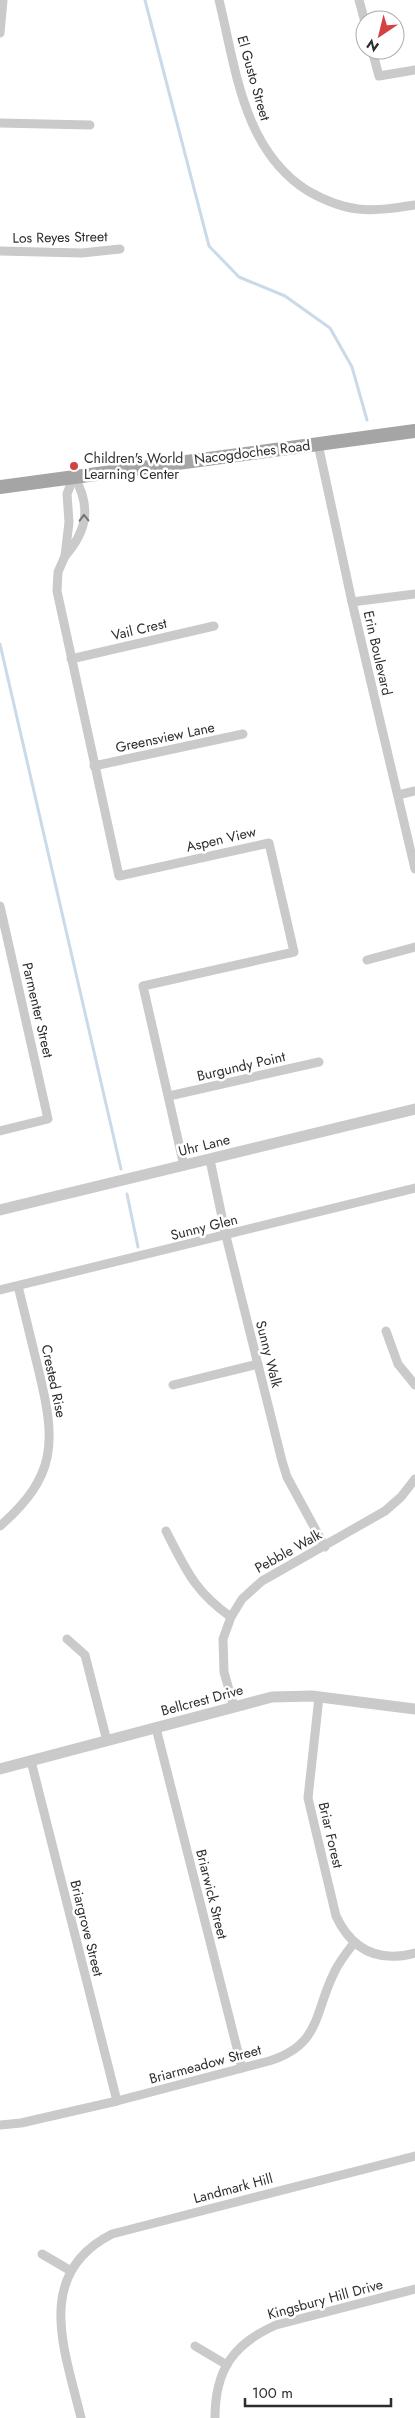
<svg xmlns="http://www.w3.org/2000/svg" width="415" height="2418" font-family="Jost,sans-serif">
<rect width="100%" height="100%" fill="#fff"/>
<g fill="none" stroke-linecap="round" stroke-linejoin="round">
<!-- stream -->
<g stroke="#cadae8" stroke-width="3">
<path d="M145,0L209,246L239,277L285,296L330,328L352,367L367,420"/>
<path d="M0,644L121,1169"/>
<path d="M127,1194L138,1247"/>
</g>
<!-- minor -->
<g stroke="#cacaca" stroke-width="9">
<path d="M219,0C236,69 243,150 308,191C324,200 340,207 358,209C377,211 396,208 415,205"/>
<path d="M359,0L365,22"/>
<path d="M0,33L3,0"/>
<path d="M372,50L379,76L415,70"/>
<path d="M0,123L90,125"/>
<path d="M0,251L82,253L120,249"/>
<path d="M318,444L352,602L415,869"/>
<path d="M74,476L67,494L69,522L65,556L58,572L57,591L119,876L269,843L294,952L143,986L184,1166"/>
<path d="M65,556C88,530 91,506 74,476"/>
<path d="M352,602L415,594"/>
<path d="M71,659L214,626"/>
<path d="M94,766L243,734"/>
<path d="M398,795L415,791"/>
<path d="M0,906L48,1119L0,1131"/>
<path d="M367,960L415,947"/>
<path d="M169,1096L319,1062"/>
<path d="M210,1160L226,1236L282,1461L287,1477L325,1547"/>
<path d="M0,1290L415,1188"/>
<path d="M386,1331L398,1364L415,1385"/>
<path d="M173,1385L258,1364"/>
<path d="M0,1526C57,1476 56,1442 39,1372C32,1343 25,1315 18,1286"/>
<path d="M166,1531C186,1570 195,1592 231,1617"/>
<path d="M67,1639L85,1655L107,1741"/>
<path d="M319,1697L308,1798L336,1916C352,1950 378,1963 415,1953"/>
<path d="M234,1707L224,1672L223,1639L231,1617L242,1599L262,1581L385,1511L401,1497L415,1479"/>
<path d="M156,1728L242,2068"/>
<path d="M31,1761L117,2101"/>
<path d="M0,2125L21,2123L117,2101L269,2061C320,2045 314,2015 333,1975C338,1963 346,1953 354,1943"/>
<path d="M42,2254L71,2271"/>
<path d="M195,2346L227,2365"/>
<path d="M81,2418C65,2351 33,2274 112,2234L415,2156"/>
<path d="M215,2418C215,2370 233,2344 276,2325L415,2289"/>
</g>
<!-- tertiary -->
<g stroke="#cacaca" stroke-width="11">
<path d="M0,1210L415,1109"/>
<path d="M0,1769L272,1697L312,1696L415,1709"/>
</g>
<!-- primary -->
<path stroke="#a5a5a5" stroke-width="14" d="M0,487L415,431"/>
</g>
<!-- one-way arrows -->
<defs><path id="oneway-chevron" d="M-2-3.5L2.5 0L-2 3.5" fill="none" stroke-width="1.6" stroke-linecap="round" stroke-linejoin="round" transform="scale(1.25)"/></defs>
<use stroke="#747474" href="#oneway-chevron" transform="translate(84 518) rotate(-91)"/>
<!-- markers -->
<circle fill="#d34143" stroke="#fff" stroke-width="2" cx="74" cy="466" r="5"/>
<g text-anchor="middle" stroke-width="5" stroke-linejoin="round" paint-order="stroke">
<!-- street labels -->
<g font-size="14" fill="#2d2d2d" stroke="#fff">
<text transform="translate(254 78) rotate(74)" y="5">El Gusto Street</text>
<text transform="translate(60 237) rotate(-1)" y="5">Los Reyes Street</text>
<text transform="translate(252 452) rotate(-7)" y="5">Nacogdoches Road</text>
<text transform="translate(139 629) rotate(-13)" y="5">Vail Crest</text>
<text transform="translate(378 653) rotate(77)" y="5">Erin Boulevard</text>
<text transform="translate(165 737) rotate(-12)" y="5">Greensview Lane</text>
<text transform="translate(221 839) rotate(-13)" y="5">Aspen View</text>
<text transform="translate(38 1010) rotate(77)" y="5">Parmenter Street</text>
<text transform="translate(241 1066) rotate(-13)" y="5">Burgundy Point</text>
<text transform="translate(204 1145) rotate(-14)" y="5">Uhr Lane</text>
<text transform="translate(204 1227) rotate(-14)" y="5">Sunny Glen</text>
<text transform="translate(269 1354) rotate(76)" y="5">Sunny Walk</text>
<text transform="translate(54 1381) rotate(78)" y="5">Crested Rise</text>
<text transform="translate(288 1551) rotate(-29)" y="5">Pebble Walk</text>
<text transform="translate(202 1700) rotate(-15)" y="5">Bellcrest Drive</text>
<text transform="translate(331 1835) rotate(77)" y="5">Briar Forest</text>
<text transform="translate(212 1894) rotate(76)" y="5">Briarwick Street</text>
<text transform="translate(87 1928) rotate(76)" y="5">Briargrove Street</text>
<text transform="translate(205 2064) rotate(-15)" y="5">Briarmeadow Street</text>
<text transform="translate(233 2188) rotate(-15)" y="5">Landmark Hill</text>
<text transform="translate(325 2299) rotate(-15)" y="5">Kingsbury Hill Drive</text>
</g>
<!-- poi labels -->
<g font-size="14" fill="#2d2d2d" stroke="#fff" text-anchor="start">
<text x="84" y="463">Children's World<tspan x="84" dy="16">Learning Center</tspan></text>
</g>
</g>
<!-- north arrow -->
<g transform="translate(380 35) rotate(215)"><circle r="24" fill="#ffffff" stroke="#ababab"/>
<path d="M0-4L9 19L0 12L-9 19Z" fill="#d34143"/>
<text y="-8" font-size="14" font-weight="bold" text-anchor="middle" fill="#2d2d2d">N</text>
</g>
<!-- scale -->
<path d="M245 2398v8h146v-8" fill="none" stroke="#2d2d2d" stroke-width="2.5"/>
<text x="252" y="2398" font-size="15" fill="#2d2d2d" stroke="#ffffff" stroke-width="4" paint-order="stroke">100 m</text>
</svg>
